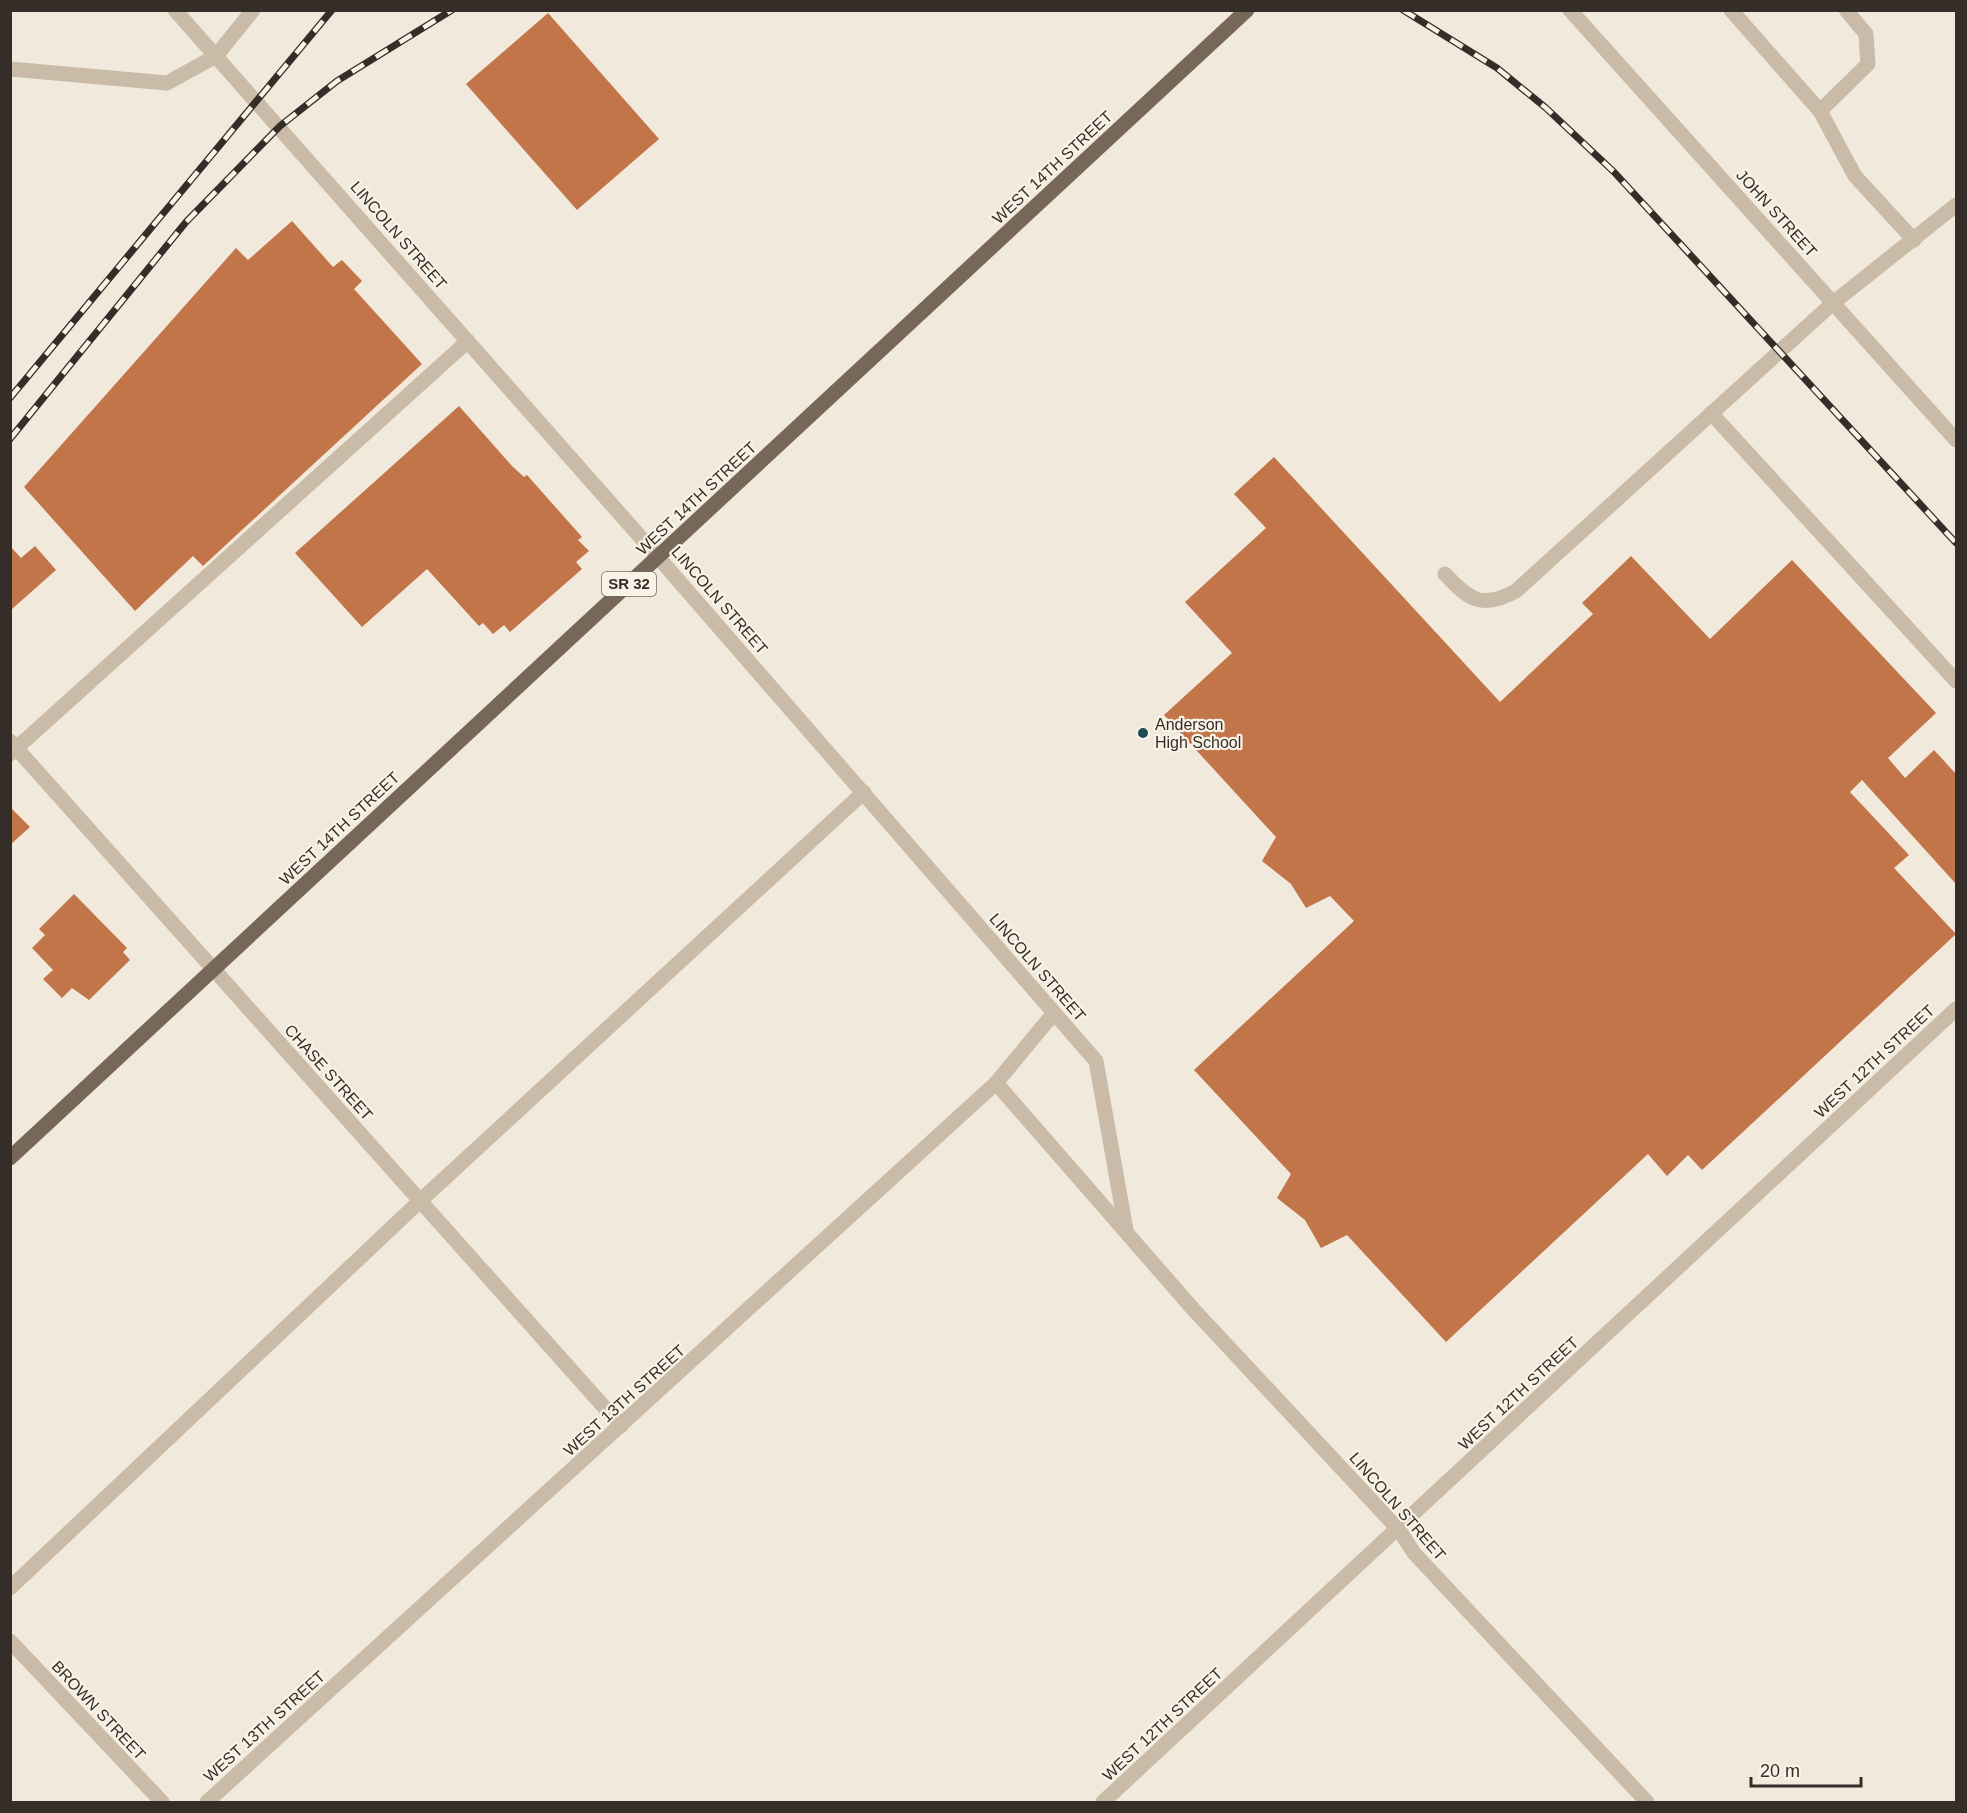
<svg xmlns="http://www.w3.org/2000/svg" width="1967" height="1813" font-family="Arial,sans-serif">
<rect width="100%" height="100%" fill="#f1e9db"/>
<!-- building -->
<g fill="#c27548">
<path d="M548,13L659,139L577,210L466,84Z"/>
<path d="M292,221L333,267L342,260L362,281L354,289L422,364L203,566L193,556L135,611L24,487L236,248L248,260Z"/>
<path d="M459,406L512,466L524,477L527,475L582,537L578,540L589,551L576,562L582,569L510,632L504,625L493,634L483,623L479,626L427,569L362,627L295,553Z"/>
<path d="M1274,457L1500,702L1593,614L1582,603L1631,556L1710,639L1792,560L1936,713L1888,758L1905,778L1934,750L1956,774V884L1862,780L1850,792L1909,855L1894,868L1956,934L1702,1170L1688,1155L1667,1176L1648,1154L1446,1342L1347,1235L1321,1248L1305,1220L1277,1198L1291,1174L1194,1070L1354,921L1330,896L1306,908L1291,884L1262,861L1276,837L1164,715L1232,653L1185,602L1266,528L1234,494Z"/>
<path d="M10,546L21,558L35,546L56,570L12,609Z"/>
<path d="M10,807L30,827L10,845Z"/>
<path d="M74,894L127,948L123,952L130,960L89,1000L72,988L62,998L43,979L53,970L32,948L45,935L39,929Z"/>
</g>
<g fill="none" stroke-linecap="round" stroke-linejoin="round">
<!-- service -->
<g stroke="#c9bba7" stroke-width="15">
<path d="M1731,10L1820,111L1855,176L1914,240"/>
<path d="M10,69L167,83L216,56L253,10"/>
<path d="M1820,111L1868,64L1866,34L1846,10"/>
<path d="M1711,413L1956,681"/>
<path d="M1445,574C1470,601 1483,609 1516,591L1833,303L1956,205"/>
<path d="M10,754L468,341"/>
<path d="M10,1588L420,1201L864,792"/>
</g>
<!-- minor -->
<g stroke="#c9bba7" stroke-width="15">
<path d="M175,10L658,557L1096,1061L1126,1230"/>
<path d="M10,741L621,1426"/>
<path d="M996,1083L1193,1309L1399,1530L1414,1553L1647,1802"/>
<path d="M10,1641L162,1802"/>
<path d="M207,1802L996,1083L1054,1013"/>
<path d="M1103,1802L1956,1009"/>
</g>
<!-- tertiary -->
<path stroke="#c9bba7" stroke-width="15" d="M1570,10L1956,440"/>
<!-- primary -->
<path stroke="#776759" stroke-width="15" d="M10,1158L1247,10"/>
<defs>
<g id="rail">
<path d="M1403,10L1497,68L1546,108L1614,172L1956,543"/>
<path d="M10,398L332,10"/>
<path d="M10,439L186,222L280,126L337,81L452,10"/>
</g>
</defs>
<!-- rail casing -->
<use href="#rail" stroke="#352e28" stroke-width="7"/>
<!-- rail -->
<use href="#rail" stroke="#f9f3e7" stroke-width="4.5" stroke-dasharray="14" stroke-linecap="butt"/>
</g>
<!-- markers -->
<circle fill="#1e4b56" stroke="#f9f3e7" stroke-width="2" cx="1143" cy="733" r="6"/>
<g text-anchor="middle" stroke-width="4.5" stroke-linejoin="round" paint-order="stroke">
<!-- shield labels -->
<rect fill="#f9f3e7" stroke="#706961" stroke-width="1.5" x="602" y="572" width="54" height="24" rx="4.5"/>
<g font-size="15" font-weight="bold" fill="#352e28">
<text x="629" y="589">SR 32</text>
</g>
<!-- street labels -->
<g font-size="16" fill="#352e28" stroke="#f9f3e7">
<text transform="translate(1052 167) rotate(-43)" y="6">WEST 14TH STREET</text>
<text transform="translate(1777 213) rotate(48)" y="6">JOHN STREET</text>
<text transform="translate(399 235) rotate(49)" y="6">LINCOLN STREET</text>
<text transform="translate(696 498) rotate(-43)" y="6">WEST 14TH STREET</text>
<text transform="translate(720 600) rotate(49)" y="6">LINCOLN STREET</text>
<text transform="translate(339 828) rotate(-43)" y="6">WEST 14TH STREET</text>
<text transform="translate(1038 967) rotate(49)" y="6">LINCOLN STREET</text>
<text transform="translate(1874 1061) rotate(-43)" y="6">WEST 12TH STREET</text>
<text transform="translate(329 1072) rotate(48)" y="6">CHASE STREET</text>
<text transform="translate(1518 1393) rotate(-43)" y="6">WEST 12TH STREET</text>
<text transform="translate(624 1400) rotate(-42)" y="6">WEST 13TH STREET</text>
<text transform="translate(1398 1506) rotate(49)" y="6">LINCOLN STREET</text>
<text transform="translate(99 1710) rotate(47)" y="6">BROWN STREET</text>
<text transform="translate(1162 1724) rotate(-43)" y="6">WEST 12TH STREET</text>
<text transform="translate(264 1726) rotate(-42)" y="6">WEST 13TH STREET</text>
</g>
<!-- poi labels -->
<g font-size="16" fill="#352e28" stroke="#f9f3e7" text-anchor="start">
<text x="1155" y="730">Anderson<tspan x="1155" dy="18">High School</tspan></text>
</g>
</g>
<!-- border -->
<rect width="1967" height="1813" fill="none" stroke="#352e28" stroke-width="24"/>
<!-- scale -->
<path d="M1751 1777v9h110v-9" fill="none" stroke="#352e28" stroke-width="3"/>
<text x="1760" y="1777" font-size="18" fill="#352e28" stroke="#f9f3e7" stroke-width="4.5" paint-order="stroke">20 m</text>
</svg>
